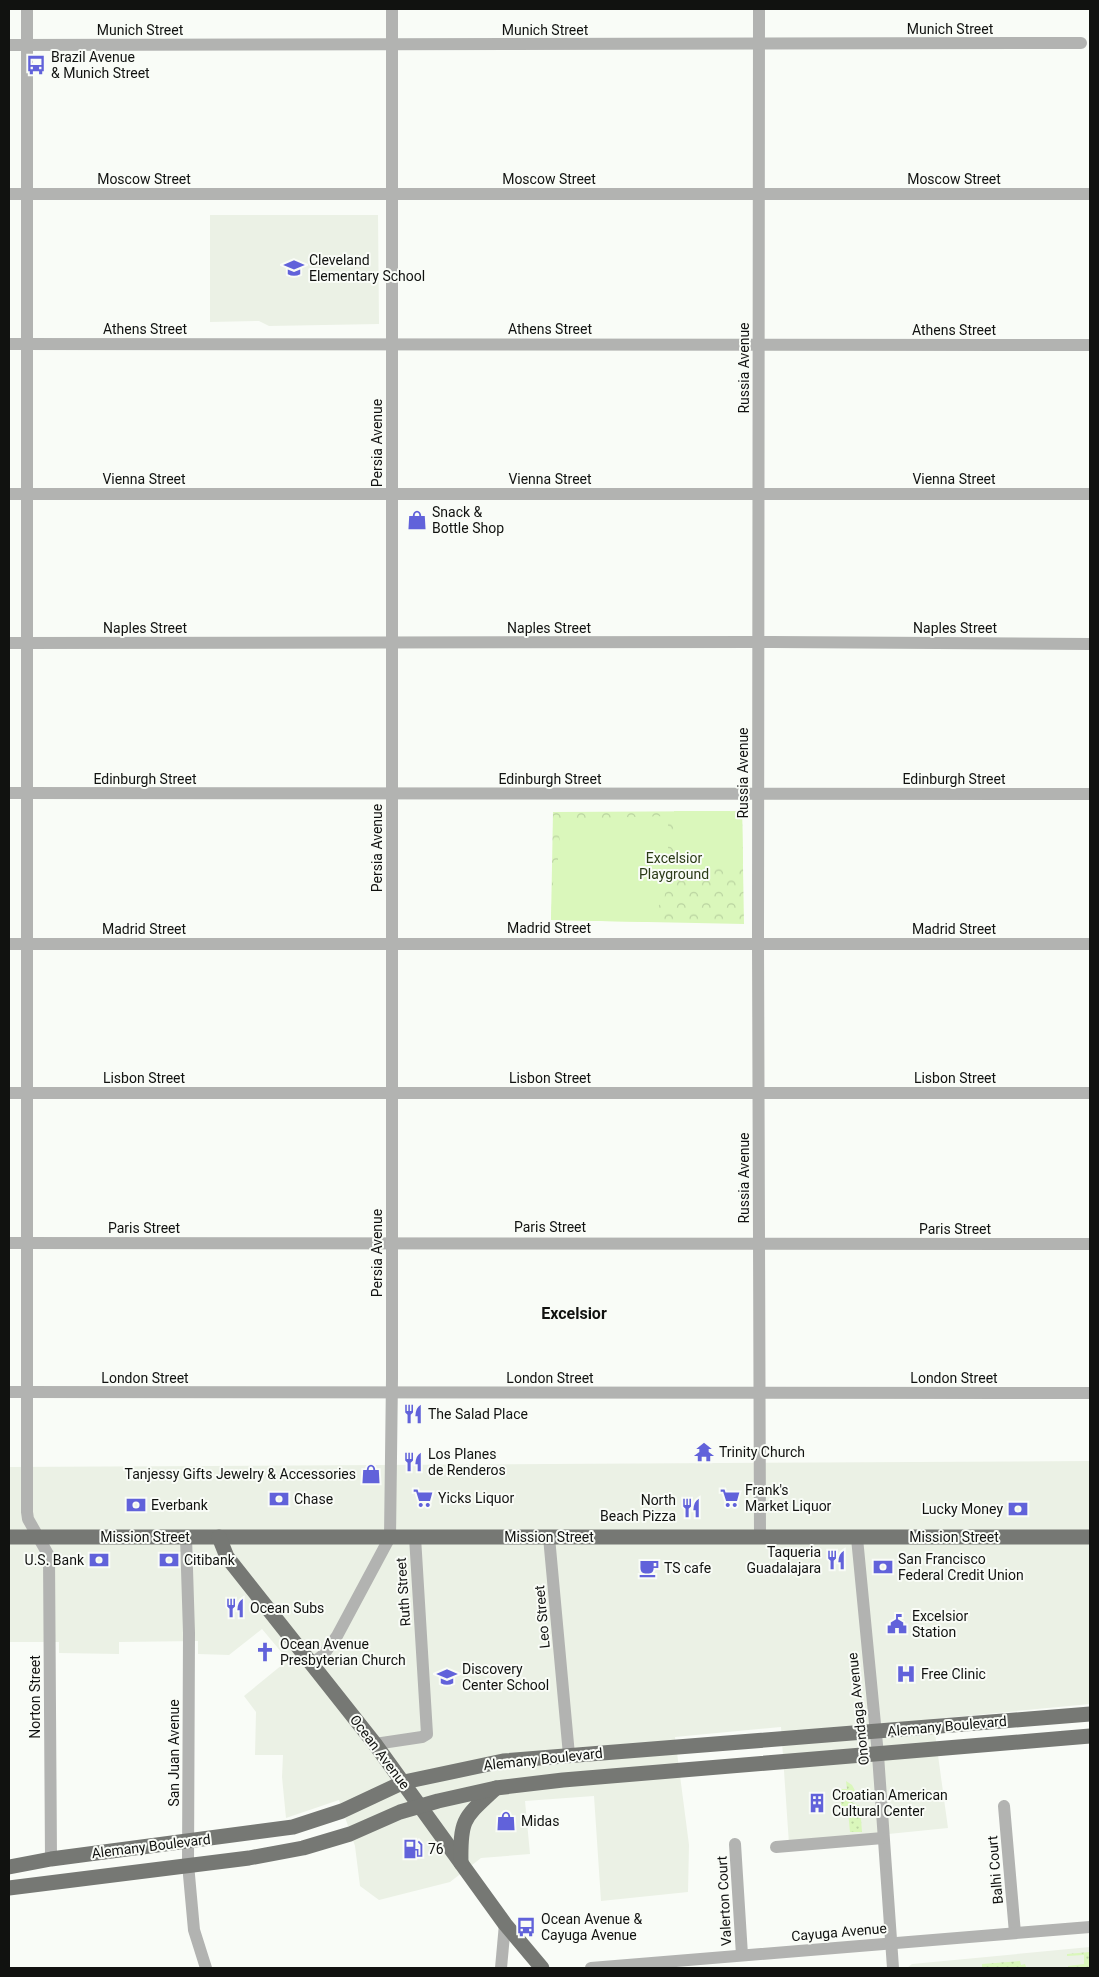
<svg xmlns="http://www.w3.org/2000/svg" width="1099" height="1977" font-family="Roboto,sans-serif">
<defs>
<pattern id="grass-dots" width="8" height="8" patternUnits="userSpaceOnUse" patternTransform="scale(1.25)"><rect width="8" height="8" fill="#daf7bb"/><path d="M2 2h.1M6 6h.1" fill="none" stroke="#bad3a0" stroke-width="1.8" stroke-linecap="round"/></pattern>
<pattern id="park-crowns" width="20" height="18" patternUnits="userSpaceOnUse" patternTransform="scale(1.25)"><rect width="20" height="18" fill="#daf7bb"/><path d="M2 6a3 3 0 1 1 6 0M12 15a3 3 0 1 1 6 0" fill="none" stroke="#bad3a0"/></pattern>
</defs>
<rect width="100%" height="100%" fill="#f9fcf7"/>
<!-- built -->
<g fill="#ebf1e5">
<path d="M210,215H378L379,324L269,326L259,321L210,322Z"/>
<path d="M1090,1461V1704L933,1719L948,1828L789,1844L781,1727L675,1737L689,1845L688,1892L601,1901L594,1796L525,1801L530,1854L481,1858L450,1882L379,1900L360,1886L355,1846L339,1800L286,1818L282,1777L283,1755H255L256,1712L244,1696L288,1660L262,1629L229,1655L198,1654V1641L119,1642V1654L59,1653V1642H9V1467Z"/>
<path d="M1090,1947V1968H907L912,1964Z"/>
</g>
<!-- grass -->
<g fill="url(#grass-dots)">
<path d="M846,1781L852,1785L859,1798L846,1793H840V1789H847Z"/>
<path d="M847,1800L860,1806L862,1832H850L848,1811H841V1801Z"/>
<path d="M1090,1952V1968H1069L1068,1966L1084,1964V1955L1067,1956V1954Z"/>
<path d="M1020,1961L1021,1965L1025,1964L1026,1967L982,1968V1964Z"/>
</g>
<!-- park -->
<path fill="url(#park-crowns)" d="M742,811L744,924L551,920L553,812Z"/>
<!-- garden -->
<g fill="#daf7bb">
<path d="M674,811H742L743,864H708V879L674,878Z"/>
<path d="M668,816V867C663,876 667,884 665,894C664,903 654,907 652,922L551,920L554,866L558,865V854L561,853L558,825L565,818L596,820V818Z"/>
</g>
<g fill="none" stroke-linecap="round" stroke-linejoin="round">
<!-- minor -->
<g stroke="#b2b3b1" stroke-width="12">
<path d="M27,9V1512L28,1519L49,1556L51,1859"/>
<path d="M759,9L758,944L760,1537"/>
<path d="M9,45L1081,43"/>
<path d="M9,194H1090"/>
<path d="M9,344L1090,345"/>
<path d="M9,494H1090"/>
<path d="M9,643L773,642L1090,644"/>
<path d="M9,793L1090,794"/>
<path d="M9,944H1090"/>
<path d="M9,1093H1090"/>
<path d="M9,1243L1090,1244"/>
<path d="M9,1392L1090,1393"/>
<path d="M186,1537L189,1633L188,1864L194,1930L206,1968"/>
<path d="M549,1537L569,1755"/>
<path d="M857,1538L878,1755L893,1968"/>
<path d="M312,1664L324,1654L337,1636L390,1537L392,1378V9"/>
<path d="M375,1744L422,1737L427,1734L415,1537"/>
<path d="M1004,1806L1015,1933"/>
<path d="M735,1844L742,1955"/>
<path d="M776,1847L883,1838"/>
<path d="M501,1968L505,1924"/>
<path d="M591,1968L1090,1927"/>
</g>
<!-- major -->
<g stroke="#767874" stroke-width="15">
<path d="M9,1537H1090"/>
<path d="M219,1537L227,1557L375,1744L505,1924L542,1968"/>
<path d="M461,1863C460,1818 464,1818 496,1788"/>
<path d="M9,1867L51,1859L293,1827L342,1811L404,1782L503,1761L1090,1714"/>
<path d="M9,1888L249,1858L303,1848L350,1834L400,1812L438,1801L496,1788L563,1780L1090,1736"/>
</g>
</g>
<!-- icons -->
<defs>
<symbol id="bus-bare" viewBox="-9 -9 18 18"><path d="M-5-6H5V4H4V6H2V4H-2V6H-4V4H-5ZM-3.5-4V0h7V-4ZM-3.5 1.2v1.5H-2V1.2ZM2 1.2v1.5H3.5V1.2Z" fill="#6162da" stroke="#f9fcf7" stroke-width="2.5" paint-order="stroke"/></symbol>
<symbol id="school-bare" viewBox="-9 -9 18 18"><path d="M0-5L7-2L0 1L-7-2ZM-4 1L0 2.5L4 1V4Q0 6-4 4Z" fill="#6162da" stroke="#f9fcf7" stroke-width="2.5" paint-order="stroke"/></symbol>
<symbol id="shop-bare" viewBox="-9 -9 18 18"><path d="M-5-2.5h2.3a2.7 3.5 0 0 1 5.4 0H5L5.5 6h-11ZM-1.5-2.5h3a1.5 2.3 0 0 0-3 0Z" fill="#6162da" stroke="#f9fcf7" stroke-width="2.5" paint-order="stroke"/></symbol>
<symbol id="restaurant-bare" viewBox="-9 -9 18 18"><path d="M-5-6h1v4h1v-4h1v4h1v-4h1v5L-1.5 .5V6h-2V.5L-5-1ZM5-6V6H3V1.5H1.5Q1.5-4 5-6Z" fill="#6162da" stroke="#f9fcf7" stroke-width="2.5" paint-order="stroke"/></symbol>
<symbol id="temple-bare" viewBox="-9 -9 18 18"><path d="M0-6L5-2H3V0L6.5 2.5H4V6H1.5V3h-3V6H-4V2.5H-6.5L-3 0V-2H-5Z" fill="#6162da" stroke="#f9fcf7" stroke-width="2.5" paint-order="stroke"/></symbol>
<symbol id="supermarket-bare" viewBox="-9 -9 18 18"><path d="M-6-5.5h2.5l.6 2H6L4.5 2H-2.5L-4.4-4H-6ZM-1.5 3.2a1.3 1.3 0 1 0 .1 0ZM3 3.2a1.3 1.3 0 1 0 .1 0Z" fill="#6162da" stroke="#f9fcf7" stroke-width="2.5" paint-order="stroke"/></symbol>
<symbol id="bank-bare" viewBox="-9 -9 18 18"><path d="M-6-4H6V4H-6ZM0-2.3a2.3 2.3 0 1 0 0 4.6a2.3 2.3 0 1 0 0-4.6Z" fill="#6162da" stroke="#f9fcf7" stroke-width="2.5" paint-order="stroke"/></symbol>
<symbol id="cafe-bare" viewBox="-9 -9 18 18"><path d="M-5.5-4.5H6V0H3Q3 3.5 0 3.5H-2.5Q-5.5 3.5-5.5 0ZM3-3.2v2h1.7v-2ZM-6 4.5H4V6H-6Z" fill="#6162da" stroke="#f9fcf7" stroke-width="2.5" paint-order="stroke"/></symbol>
<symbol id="civic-bare" viewBox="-9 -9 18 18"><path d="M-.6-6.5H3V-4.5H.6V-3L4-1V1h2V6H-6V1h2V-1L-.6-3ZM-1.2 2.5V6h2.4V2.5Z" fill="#6162da" stroke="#f9fcf7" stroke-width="2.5" paint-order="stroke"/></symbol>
<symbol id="church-bare" viewBox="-9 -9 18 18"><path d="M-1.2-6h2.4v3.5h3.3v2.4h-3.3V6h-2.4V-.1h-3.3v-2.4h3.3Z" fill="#6162da" stroke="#f9fcf7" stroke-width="2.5" paint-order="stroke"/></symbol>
<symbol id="hospital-bare" viewBox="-9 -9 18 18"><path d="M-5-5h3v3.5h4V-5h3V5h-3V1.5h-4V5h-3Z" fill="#6162da" stroke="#f9fcf7" stroke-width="2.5" paint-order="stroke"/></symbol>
<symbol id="building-bare" viewBox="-9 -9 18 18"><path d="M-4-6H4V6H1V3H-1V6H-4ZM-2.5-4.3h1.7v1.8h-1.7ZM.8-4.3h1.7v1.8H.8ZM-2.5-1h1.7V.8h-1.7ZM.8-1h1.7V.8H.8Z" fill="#6162da" stroke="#f9fcf7" stroke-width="2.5" paint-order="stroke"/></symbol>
<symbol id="fuel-bare" viewBox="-9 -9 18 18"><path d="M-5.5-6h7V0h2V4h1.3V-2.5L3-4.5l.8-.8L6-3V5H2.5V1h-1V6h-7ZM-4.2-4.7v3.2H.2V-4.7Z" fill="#6162da" stroke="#f9fcf7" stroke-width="2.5" paint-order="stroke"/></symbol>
</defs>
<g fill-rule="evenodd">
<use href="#bus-bare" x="22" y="51" width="28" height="28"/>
<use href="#school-bare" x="280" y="254" width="28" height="28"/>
<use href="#shop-bare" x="403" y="506" width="28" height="28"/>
<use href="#restaurant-bare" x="399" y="1400" width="28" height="28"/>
<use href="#temple-bare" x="690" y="1438" width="28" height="28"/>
<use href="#restaurant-bare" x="399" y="1448" width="28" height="28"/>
<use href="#shop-bare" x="357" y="1460" width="28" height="28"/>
<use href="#supermarket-bare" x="409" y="1484" width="28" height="28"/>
<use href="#supermarket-bare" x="716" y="1484" width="28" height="28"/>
<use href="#bank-bare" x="265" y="1485" width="28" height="28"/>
<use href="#bank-bare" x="122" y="1491" width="28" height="28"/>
<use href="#restaurant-bare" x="677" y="1494" width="28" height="28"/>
<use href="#bank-bare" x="1004" y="1495" width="28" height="28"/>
<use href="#bank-bare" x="85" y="1546" width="28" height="28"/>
<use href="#bank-bare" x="155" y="1546" width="28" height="28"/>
<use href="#restaurant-bare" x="822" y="1546" width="28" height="28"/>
<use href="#bank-bare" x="869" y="1553" width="28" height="28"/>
<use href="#cafe-bare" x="635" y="1554" width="28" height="28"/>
<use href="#restaurant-bare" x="221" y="1594" width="28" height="28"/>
<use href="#civic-bare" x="883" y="1610" width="28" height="28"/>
<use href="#church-bare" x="251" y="1638" width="28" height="28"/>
<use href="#hospital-bare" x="892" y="1660" width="28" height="28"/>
<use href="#school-bare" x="433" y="1663" width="28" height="28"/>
<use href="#building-bare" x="803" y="1789" width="28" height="28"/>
<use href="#shop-bare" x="492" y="1807" width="28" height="28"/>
<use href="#fuel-bare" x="399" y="1835" width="28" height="28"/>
<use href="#bus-bare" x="512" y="1913" width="28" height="28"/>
</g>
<g text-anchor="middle" stroke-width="4" stroke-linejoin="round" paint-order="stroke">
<!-- street labels -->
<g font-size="14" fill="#111210" stroke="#f9fcf7">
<text x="950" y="34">Munich Street</text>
<text x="140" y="35">Munich Street</text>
<text x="545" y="35">Munich Street</text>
<text x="144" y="184">Moscow Street</text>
<text x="549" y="184">Moscow Street</text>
<text x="954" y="184">Moscow Street</text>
<text x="145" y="334">Athens Street</text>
<text x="550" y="334">Athens Street</text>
<text x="954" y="335">Athens Street</text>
<text transform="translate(744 368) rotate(-90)" y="5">Russia Avenue</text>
<text transform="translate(377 443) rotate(-90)" y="5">Persia Avenue</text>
<text x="144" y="484">Vienna Street</text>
<text x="550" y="484">Vienna Street</text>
<text x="954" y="484">Vienna Street</text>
<text x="145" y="633">Naples Street</text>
<text x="549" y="633">Naples Street</text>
<text x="955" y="633">Naples Street</text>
<text transform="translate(743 773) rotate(-90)" y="5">Russia Avenue</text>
<text x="145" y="784">Edinburgh Street</text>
<text x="550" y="784">Edinburgh Street</text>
<text x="954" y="784">Edinburgh Street</text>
<text transform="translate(377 848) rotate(-90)" y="5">Persia Avenue</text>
<text x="549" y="933">Madrid Street</text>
<text x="144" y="934">Madrid Street</text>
<text x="954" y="934">Madrid Street</text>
<text x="144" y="1083">Lisbon Street</text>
<text x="550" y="1083">Lisbon Street</text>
<text x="955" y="1083">Lisbon Street</text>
<text transform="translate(744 1178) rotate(-90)" y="5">Russia Avenue</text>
<text x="550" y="1232">Paris Street</text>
<text x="144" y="1233">Paris Street</text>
<text x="955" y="1234">Paris Street</text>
<text transform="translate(377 1253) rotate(-90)" y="5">Persia Avenue</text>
<text x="145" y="1383">London Street</text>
<text x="550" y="1383">London Street</text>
<text x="954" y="1383">London Street</text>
<text x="145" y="1542">Mission Street</text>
<text x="549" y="1542">Mission Street</text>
<text x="954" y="1542">Mission Street</text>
<text transform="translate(403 1592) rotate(-94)" y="5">Ruth Street</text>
<text transform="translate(542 1617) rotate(-95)" y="5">Leo Street</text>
<text transform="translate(35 1697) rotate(-90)" y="5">Norton Street</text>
<text transform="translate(858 1709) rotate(-96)" y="5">Onondaga Avenue</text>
<text transform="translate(947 1726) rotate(-5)" y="5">Alemany Boulevard</text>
<text transform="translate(380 1752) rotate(53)" y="5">Ocean Avenue</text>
<text transform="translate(174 1753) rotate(-90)" y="5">San Juan Avenue</text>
<text transform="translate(543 1759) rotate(-6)" y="5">Alemany Boulevard</text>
<text transform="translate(151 1846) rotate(-7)" y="5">Alemany Boulevard</text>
<text transform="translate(995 1870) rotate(-95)" y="5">Balhi Court</text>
<text transform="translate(724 1901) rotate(-93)" y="5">Valerton Court</text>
<text transform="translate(839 1932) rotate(-5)" y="5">Cayuga Avenue</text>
</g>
<!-- poi labels -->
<g font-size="14" fill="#111210" stroke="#f9fcf7" text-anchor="start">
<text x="51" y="62">Brazil Avenue<tspan x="51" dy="16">&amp; Munich Street</tspan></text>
<text x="309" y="265">Cleveland<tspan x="309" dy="16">Elementary School</tspan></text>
<text x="432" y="517">Snack &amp;<tspan x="432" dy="16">Bottle Shop</tspan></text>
<text x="428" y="1419">The Salad Place</text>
<text x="719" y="1457">Trinity Church</text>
<text x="428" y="1459">Los Planes<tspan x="428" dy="16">de Renderos</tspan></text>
<text x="356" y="1479" text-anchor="end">Tanjessy Gifts Jewelry &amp; Accessories</text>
<text x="745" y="1495">Frank's<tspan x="745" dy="16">Market Liquor</tspan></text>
<text x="438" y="1503">Yicks Liquor</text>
<text x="294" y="1504">Chase</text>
<text x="676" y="1505" text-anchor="end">North<tspan x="676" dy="16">Beach Pizza</tspan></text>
<text x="151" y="1510">Everbank</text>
<text x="1003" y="1514" text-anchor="end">Lucky Money</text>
<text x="821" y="1557" text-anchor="end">Taqueria<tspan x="821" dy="16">Guadalajara</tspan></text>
<text x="898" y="1564">San Francisco<tspan x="898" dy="16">Federal Credit Union</tspan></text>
<text x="84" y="1565" text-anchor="end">U.S. Bank</text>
<text x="184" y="1565">Citibank</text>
<text x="664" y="1573">TS cafe</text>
<text x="250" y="1613">Ocean Subs</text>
<text x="912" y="1621">Excelsior<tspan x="912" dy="16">Station</tspan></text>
<text x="280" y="1649">Ocean Avenue<tspan x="280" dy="16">Presbyterian Church</tspan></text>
<text x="462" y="1674">Discovery<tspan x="462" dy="16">Center School</tspan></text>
<text x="921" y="1679">Free Clinic</text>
<text x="832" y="1800">Croatian American<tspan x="832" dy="16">Cultural Center</tspan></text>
<text x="521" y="1826">Midas</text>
<text x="428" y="1854">76</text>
<text x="541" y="1924">Ocean Avenue &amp;<tspan x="541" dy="16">Cayuga Avenue</tspan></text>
</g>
<!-- park labels -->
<g font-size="14" fill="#2b3b17" stroke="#f9fcf7">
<text x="674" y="863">Excelsior<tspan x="674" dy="16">Playground</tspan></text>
</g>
<!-- quarter labels -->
<g font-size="16" font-weight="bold" fill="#111210" stroke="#f9fcf7">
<text x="574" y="1319">Excelsior</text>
</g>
</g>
<!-- border -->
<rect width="1099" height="1977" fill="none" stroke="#111210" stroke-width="20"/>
</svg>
